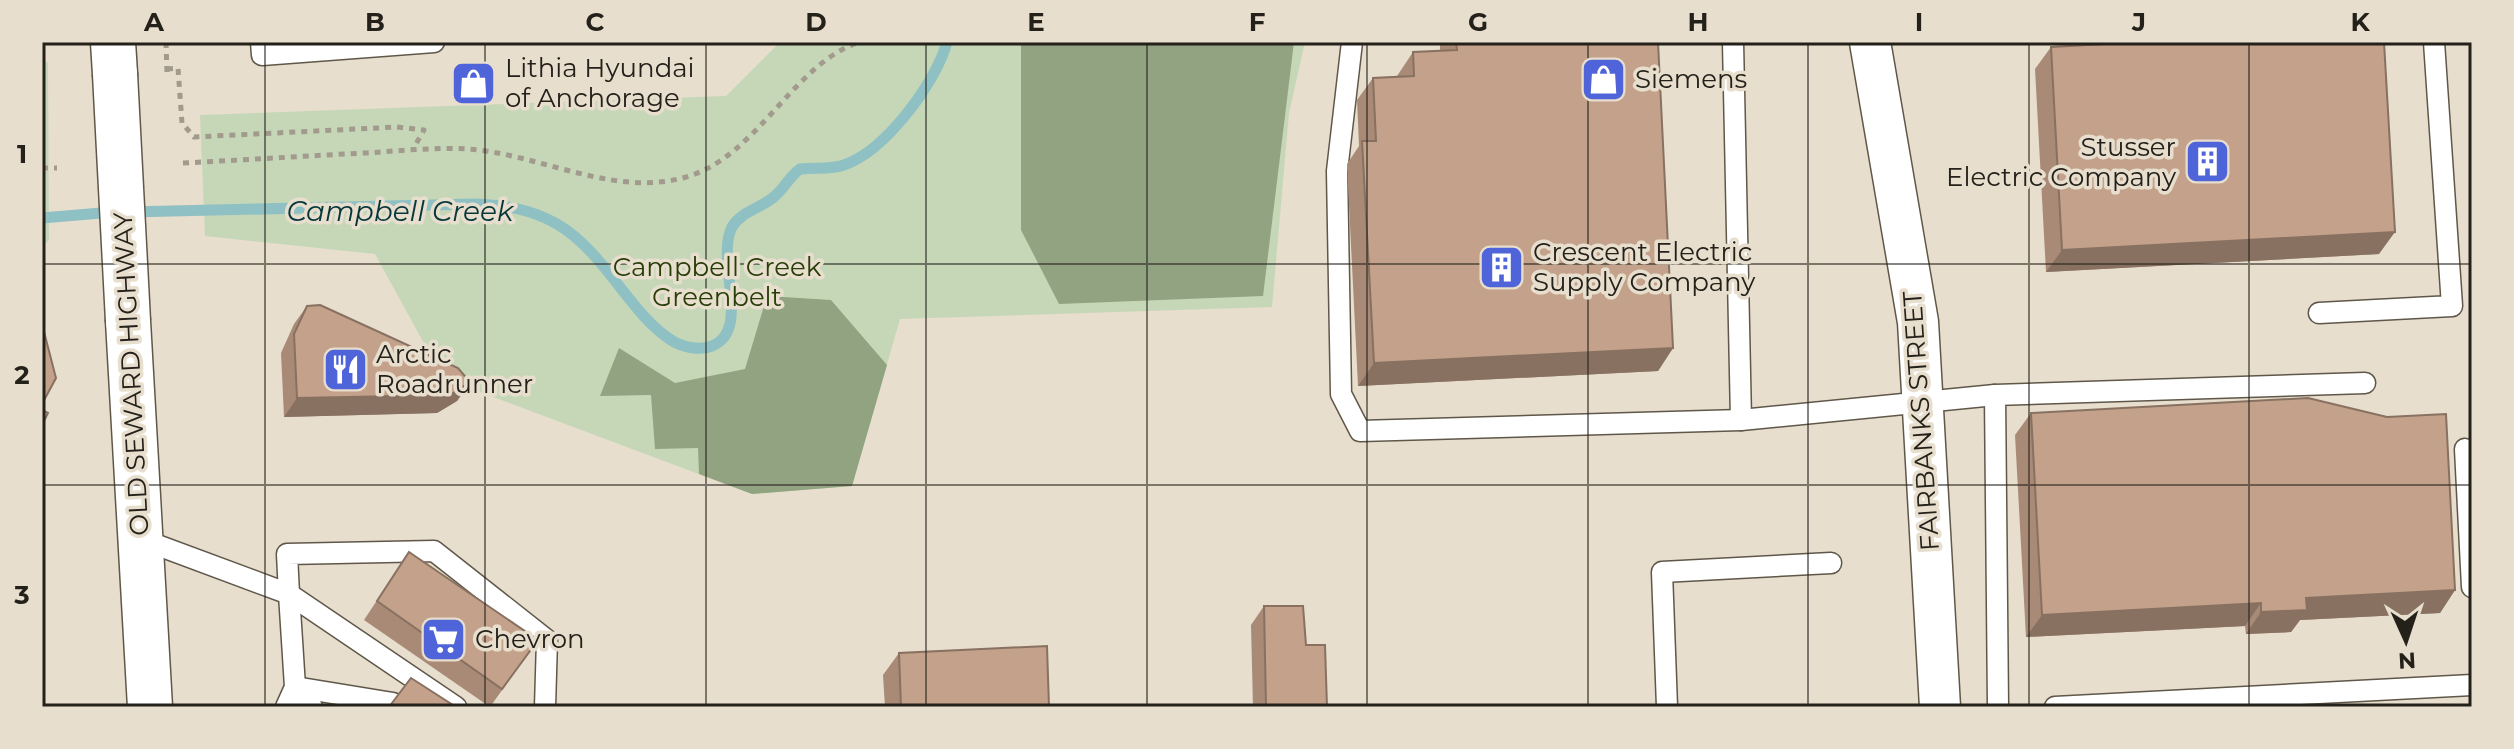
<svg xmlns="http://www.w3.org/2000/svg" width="2514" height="749" font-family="Montserrat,sans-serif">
<rect width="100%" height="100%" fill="#e7decd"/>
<!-- green -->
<g fill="#c6d7b8">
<path d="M780,42H1305L1289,113L1272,307L900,319L852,486L752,494L443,378L375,254L205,236L200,115L726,96Z"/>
<path d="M42,58L48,63L49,240L42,247Z"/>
</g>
<!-- forest -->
<g fill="#91a381">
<path d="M1021,42H1294L1263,296L1059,304L1021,230Z"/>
<path d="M767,296L831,300L887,365L852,486L752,494L699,474L698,448L655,449L651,395L600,396L619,348L675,383L745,369Z"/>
</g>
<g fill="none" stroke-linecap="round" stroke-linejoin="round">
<!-- stream -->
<g stroke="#8fc0c3" stroke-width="11">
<path d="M130,212L475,204C504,205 531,209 557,224C605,252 630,314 671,340C682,347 699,351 712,346C752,330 715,260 732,227C741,211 763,208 776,195C785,187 790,176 800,169C815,167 830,170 844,165C885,151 936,83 947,42"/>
<path d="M42,218L113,212"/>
</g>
<defs>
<g id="lane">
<path d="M261,42L262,55L434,42"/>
<path d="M1352,42L1337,171L1341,394L1360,431L1741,420L1995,395"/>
<path d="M1733,42L1741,420"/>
<path d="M2319,313L2452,306L2434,42"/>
<path d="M2465,449L2472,587"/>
<path d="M141,539L289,594L287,554L434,551L547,640L545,707"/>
<path d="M289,594L456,707"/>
<path d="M286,707L295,687L289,594"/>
<path d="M312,707L295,687L393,703"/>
<path d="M1667,707L1662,572L1831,563"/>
<path d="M1998,707L1995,395L2365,383"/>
<path d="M2055,707L2472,685"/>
</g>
<path id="street" d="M1870,42L1918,322L1940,707"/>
<g id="secondary">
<path d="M113,42L115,74"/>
<path d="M128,321L150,707"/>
</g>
</defs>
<!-- lane casing -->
<use href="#lane" stroke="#5f5749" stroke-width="23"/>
<!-- street casing -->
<use href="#street" stroke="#5f5749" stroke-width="43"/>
<!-- secondary casing -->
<use href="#secondary" stroke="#5f5749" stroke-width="47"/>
<!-- path -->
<g stroke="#a19a8d" stroke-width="5" stroke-dasharray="6 6" stroke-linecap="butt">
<path d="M166,42L167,74"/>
<path d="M167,69L178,68L182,123L194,137L397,127L424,130L413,149"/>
<path d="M183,163C244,160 304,156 365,153C399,151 434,147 468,149C542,154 621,202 695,174C761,149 796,62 860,42"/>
<path d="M42,168H57"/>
</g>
<!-- lane -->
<use href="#lane" stroke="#fff" stroke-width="20"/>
<!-- street -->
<use href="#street" stroke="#fff" stroke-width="40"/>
<!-- secondary -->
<use href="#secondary" stroke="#fff" stroke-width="44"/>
<defs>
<path id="secondary-bridge" d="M115,74L128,321"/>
</defs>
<!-- secondary-bridge casing -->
<use href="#secondary-bridge" stroke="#5f5749" stroke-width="47" stroke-linecap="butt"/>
<!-- secondary-bridge -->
<use href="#secondary-bridge" stroke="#fff" stroke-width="44"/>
</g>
<!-- wall -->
<g fill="#a88a77">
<path d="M1440,42H1658L1673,348L1658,371L1358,386L1347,164L1359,146L1357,100L1373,78L1397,76L1413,52L1440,51Z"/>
<path d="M2051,47L2379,254L2046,272L2035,69Z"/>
<path d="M307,306L470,382L457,401L437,413L284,417L281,353L294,324Z"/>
<path d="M2031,413L2455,590L2440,613L2300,620L2291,632L2246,634L2245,626L2026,637L2015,435Z"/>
<path d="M409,552L538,640L490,707L364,620Z"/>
<path d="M1264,606L1306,645L1327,707H1253L1251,625Z"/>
<path d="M899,653L1049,707H885L883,675Z"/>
</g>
<!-- shaded-wall -->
<g fill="#887161">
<path d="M2395,232L2379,254L2046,272L2062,250Z"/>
<path d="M1673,348L1658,371L1358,386L1374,363Z"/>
<path d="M470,382L457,401L437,413L284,417L297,398Z"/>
<path d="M2455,590L2440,613L2300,620L2291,632L2246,634L2261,612L2306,598Z"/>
<path d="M2261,603L2245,626L2026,637L2042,615Z"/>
</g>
<!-- building -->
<g fill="#c3a18a" stroke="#887161" stroke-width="2">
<path d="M1456,42H1658L1673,348L1374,363L1362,141H1376L1373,78L1414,76L1413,52L1457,50Z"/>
<path d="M2142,42H2384L2395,232L2062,250L2051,47Z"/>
<path d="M320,305L458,368L470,382L450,395L297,398L294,334L307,306Z"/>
<path d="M42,324L56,378L42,404Z"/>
<path d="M2308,398L2387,417L2446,414L2455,590L2306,598L2307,610L2261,612V603L2042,615L2031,413Z"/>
<path d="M42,410L48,413L42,425Z"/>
<path d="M409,552L538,640L502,689L377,601Z"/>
<path d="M1264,606H1303L1306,645H1325L1327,707H1266Z"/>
<path d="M1047,646L1049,707H901L899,653Z"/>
<path d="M411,678L456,707H389Z"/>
</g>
<!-- grid -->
<path fill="none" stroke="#24201a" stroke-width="2" stroke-opacity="0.55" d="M265,42V707M485,42V707M706,42V707M926,42V707M1147,42V707M1367,42V707M1588,42V707M1808,42V707M2029,42V707M2249,42V707M42,264H2472M42,485H2472"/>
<!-- icons -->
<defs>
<symbol id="shop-square" viewBox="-11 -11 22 22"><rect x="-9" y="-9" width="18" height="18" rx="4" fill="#5064da" stroke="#e7decd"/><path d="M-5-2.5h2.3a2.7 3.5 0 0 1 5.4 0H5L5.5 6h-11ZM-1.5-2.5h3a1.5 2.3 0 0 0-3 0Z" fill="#fff"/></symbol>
<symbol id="building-square" viewBox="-11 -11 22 22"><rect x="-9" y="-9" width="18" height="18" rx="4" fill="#5064da" stroke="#e7decd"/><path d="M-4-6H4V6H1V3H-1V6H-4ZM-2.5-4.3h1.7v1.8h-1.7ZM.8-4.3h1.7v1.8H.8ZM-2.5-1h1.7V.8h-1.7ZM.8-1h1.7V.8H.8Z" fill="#fff"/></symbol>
<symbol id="restaurant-square" viewBox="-11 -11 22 22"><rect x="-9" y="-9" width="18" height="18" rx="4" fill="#5064da" stroke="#e7decd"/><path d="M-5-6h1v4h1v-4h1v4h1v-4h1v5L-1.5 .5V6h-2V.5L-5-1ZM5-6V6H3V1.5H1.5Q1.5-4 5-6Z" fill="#fff"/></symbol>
<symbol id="supermarket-square" viewBox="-11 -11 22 22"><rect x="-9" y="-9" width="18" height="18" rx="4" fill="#5064da" stroke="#e7decd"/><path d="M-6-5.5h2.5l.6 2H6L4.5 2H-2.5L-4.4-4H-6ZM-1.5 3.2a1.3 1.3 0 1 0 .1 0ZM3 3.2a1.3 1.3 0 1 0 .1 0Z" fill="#fff"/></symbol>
</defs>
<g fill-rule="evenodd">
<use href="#shop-square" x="1578" y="54" width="51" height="51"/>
<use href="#shop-square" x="448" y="58" width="51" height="51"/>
<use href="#building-square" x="2182" y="136" width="51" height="51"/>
<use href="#building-square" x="1476" y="242" width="51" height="51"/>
<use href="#restaurant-square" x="320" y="344" width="51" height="51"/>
<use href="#supermarket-square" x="418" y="614" width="51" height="51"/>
</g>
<g text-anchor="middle" stroke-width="7" stroke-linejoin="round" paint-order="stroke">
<!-- poi labels -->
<g font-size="26" fill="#24201a" stroke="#e7decd" text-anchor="start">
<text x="505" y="77">Lithia Hyundai<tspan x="505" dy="30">of Anchorage</tspan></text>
<text x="1635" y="88">Siemens</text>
<text x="2176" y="156" text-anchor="end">Stusser<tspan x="2176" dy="30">Electric Company</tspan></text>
<text x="1533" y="261">Crescent Electric<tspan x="1533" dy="30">Supply Company</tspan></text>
<text x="376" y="363">Arctic<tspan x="376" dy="30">Roadrunner</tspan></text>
<text x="475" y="648">Chevron</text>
</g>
<!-- park labels -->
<g font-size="26" fill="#273e08" stroke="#e7decd">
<text x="717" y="276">Campbell Creek<tspan x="717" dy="30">Greenbelt</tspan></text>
</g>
<!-- street labels -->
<g font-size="26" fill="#24201a" stroke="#e7decd">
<text transform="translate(131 374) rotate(-93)" y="9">OLD SEWARD HIGHWAY</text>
<text transform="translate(1921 421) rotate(-94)" y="9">FAIRBANKS STREET</text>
</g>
<!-- water labels -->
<g font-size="28" font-style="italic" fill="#05373a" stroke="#e7decd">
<text x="400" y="221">Campbell Creek</text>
</g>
</g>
<!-- border -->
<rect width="2514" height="749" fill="none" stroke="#e7decd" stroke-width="88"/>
<!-- north arrow -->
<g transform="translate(2406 641) rotate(177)" stroke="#e7decd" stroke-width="6" paint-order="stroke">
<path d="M0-6L14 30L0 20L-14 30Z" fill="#24201a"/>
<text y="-12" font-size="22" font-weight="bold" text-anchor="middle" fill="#24201a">N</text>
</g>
<rect x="44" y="44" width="2426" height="661" fill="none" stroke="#24201a" stroke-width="3"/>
<g font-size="26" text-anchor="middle" font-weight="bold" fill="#24201a">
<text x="154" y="31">A</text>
<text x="375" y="31">B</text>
<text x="595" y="31">C</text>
<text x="816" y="31">D</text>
<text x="1036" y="31">E</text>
<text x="1257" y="31">F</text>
<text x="1478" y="31">G</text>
<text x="1698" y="31">H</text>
<text x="1919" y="31">I</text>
<text x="2139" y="31">J</text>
<text x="2360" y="31">K</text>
<text x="22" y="163">1</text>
<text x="22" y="384">2</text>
<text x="22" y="604">3</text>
</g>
</svg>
